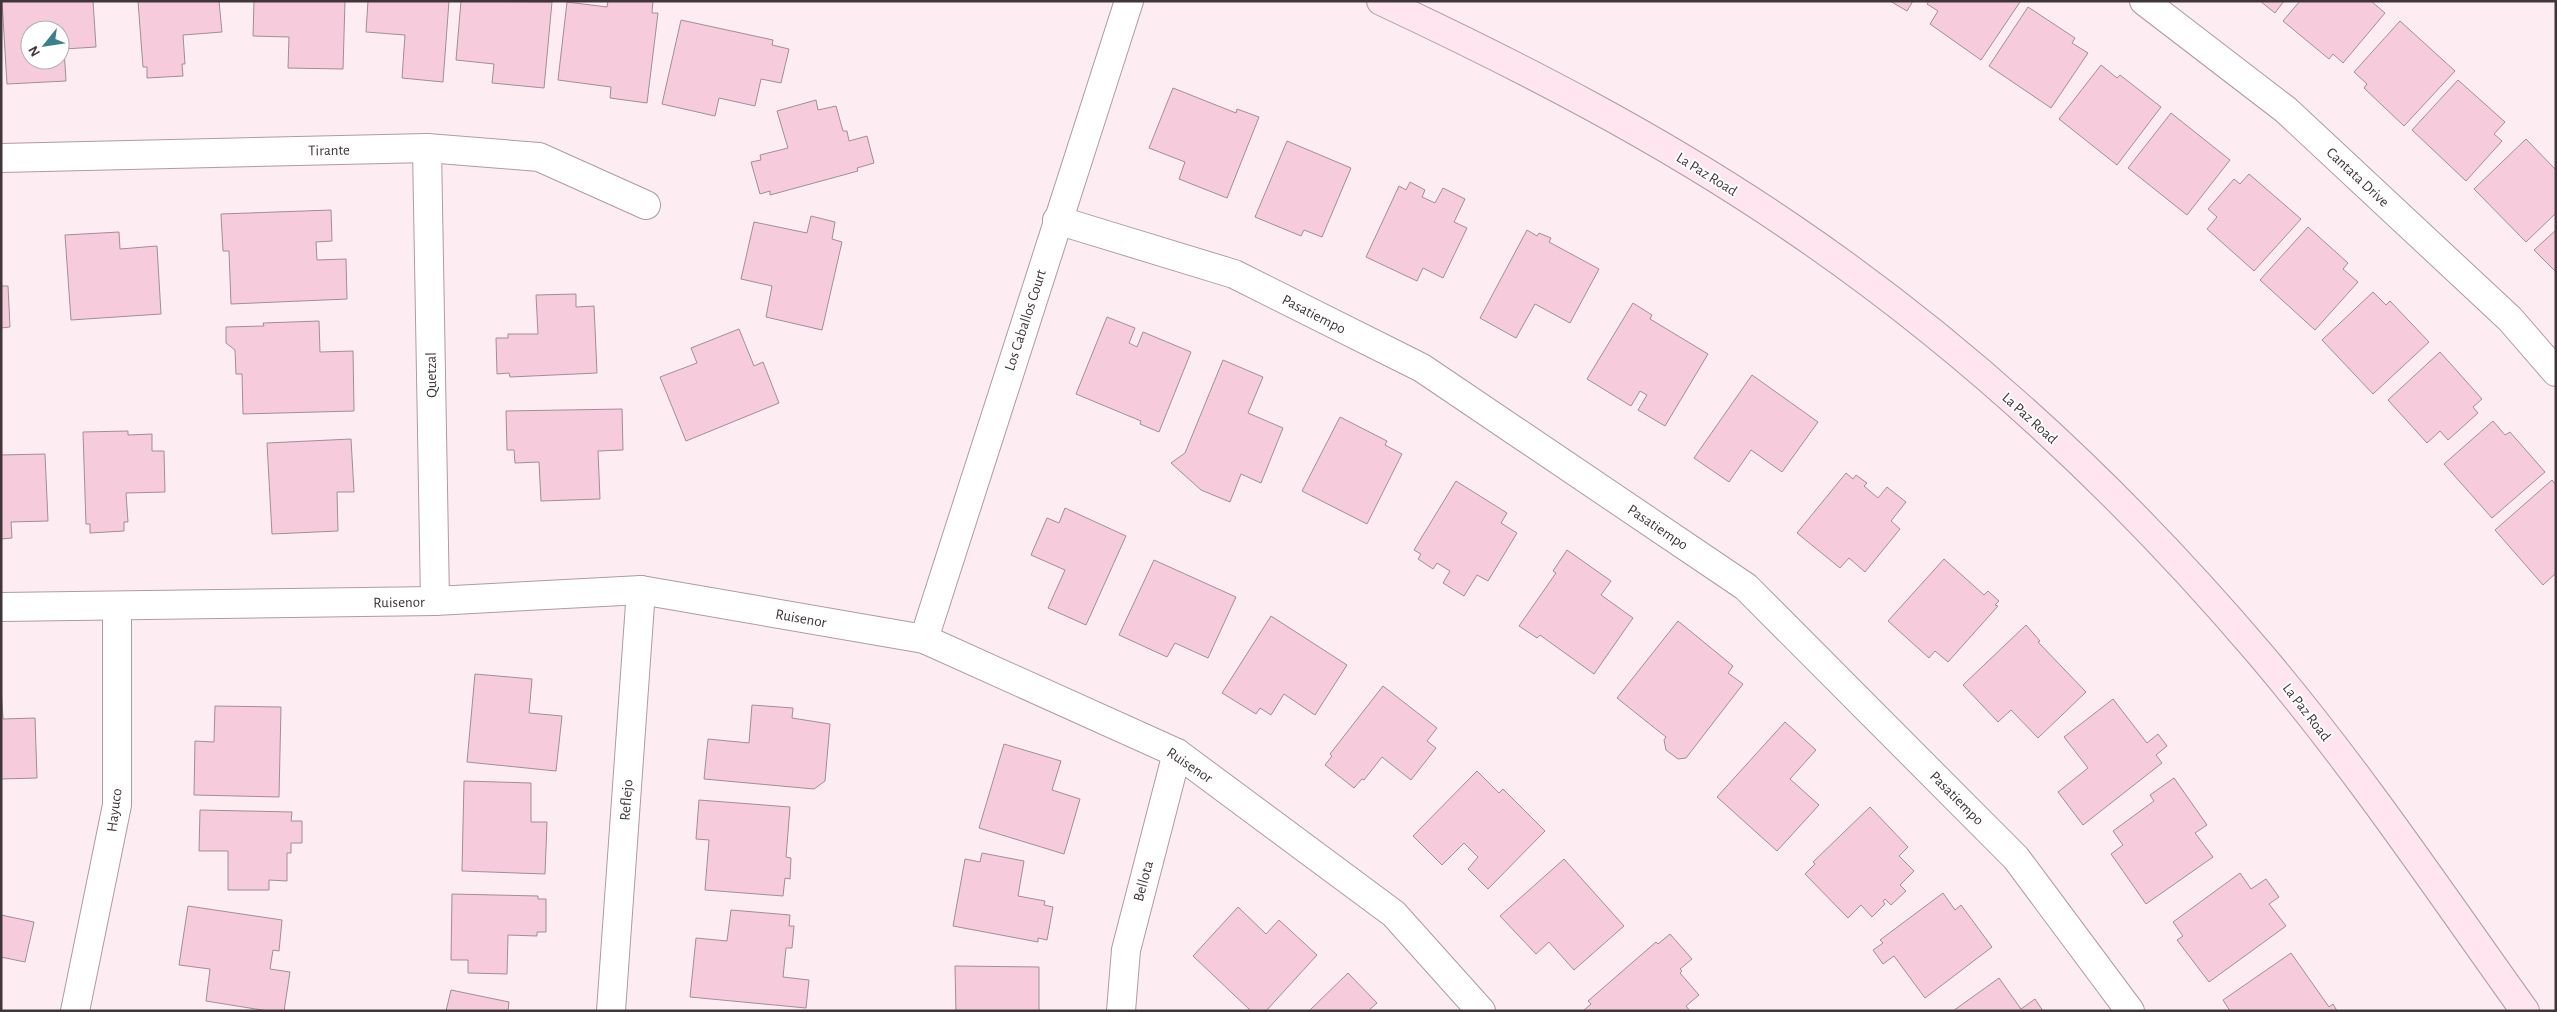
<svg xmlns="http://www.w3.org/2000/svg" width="2557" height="1012" font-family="'Alegreya Sans',sans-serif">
<rect width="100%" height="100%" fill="#fdedf3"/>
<!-- building -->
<g fill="#f6ccdd" stroke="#a48c96" fill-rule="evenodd">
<path d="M2,1H93L96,47L64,49L66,81L7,84ZM30,30H60V60H30Z"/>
<path d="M138,1H219L222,32L183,35L185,64H182L183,76L147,78V67H143Z"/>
<path d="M254,1H345L343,69L288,68L289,37L253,36Z"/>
<path d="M368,1H449L443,82L402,78L405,35L366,32Z"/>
<path d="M461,1L552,2L544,88L492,83L494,64L456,60Z"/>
<path d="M608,1H653L652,13H658L647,103L610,98L611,87L558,80L567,2L607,7Z"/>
<path d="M1890,1H1913L1907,11Z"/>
<path d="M1929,1H2018L2020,2L1981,60L1930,24L1938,11L1927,4Z"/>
<path d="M2260,1H2284L2275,13Z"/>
<path d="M2300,1H2371L2385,13L2343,63L2333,54L2329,59L2283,21Z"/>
<path d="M2028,7L2075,38L2072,43L2088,53L2051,108L1989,66Z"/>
<path d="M681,20L773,40L772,45L789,49L781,83L761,79L755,106L719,98L715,116L662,104Z"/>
<path d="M2400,21L2455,71L2404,126L2364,88L2367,84L2354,72Z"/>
<path d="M2101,65L2117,78L2120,75L2161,107L2117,165L2059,119Z"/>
<path d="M2458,80L2505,122L2494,134L2502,141L2466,181L2412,130Z"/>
<path d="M1173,88L1236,113L1237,109L1259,117L1227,198L1179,179L1185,162L1149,148Z"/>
<path d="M816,100L818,110L836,106L843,131H847L849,141L867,136L874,163L857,168L858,171L770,195V191L760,194L751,162L761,160L760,155L788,148L777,111Z"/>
<path d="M2171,113L2230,160L2187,215L2128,168Z"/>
<path d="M2526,139L2556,170V213L2526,242L2474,189Z"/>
<path d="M1287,141L1351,168L1322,237L1304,230L1301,236L1255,217Z"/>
<path d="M2249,174L2301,219L2254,271L2207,229L2217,217L2208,209L2234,179L2240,184Z"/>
<path d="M1410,182L1425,190L1422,197L1435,203L1443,188L1465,199L1454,222L1467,228L1443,278L1423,268L1417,281L1366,257L1399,186L1406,190Z"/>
<path d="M331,210L332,241L316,242L317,260L346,259L347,299L231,304L229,251H223L221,214Z"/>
<path d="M811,216L835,222L832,239L842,242L822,330L766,317L772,286L741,279L754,222L807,233Z"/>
<path d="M2308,227L2348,263L2343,269L2358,282L2315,330L2260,280Z"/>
<path d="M1527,230L1537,236L1539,233L1551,238L1549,242L1599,269L1570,323L1535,304L1516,338L1480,318Z"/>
<path d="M2556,230V272L2534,250Z"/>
<path d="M119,232L120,249L157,246L161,314L71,320L65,235Z"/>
<path d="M1,286H8L10,327L1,328Z"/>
<path d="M2373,292L2386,305L2390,301L2429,342L2373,394L2322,340Z"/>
<path d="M576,294V307L594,306L597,373L510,377L509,373L497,374L496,338H508V334H538L536,295Z"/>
<path d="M1633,303L1652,315L1650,319L1708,354L1665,426L1638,410L1647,395L1640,391L1631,406L1587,379Z"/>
<path d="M1107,317L1135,328L1129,343L1137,347L1143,332L1191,352L1159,432L1140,424L1141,421L1076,394Z"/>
<path d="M319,321L320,352L353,351L354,411L243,414L242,374H236L235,350L226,343V327L264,326L263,323Z"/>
<path d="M739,329L754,366L763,362L779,403L686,441L660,377L697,363L691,348Z"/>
<path d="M2440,352L2482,399L2473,407L2478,413L2448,440L2440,431L2427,443L2388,400Z"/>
<path d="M1223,360L1263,377L1248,413L1283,428L1261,483L1241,474L1230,502L1201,490L1171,463L1185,453Z"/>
<path d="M1752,375L1818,422L1782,472L1751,450L1729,482L1694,458Z"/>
<path d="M622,409L623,450L598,451L600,499L541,501L539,462L515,463L514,450H507L506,411Z"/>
<path d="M1340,417L1387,441L1385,445L1402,454L1367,524L1302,491Z"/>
<path d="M2493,421L2505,435L2510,432L2545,472L2492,518L2444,464Z"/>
<path d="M128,431V435L152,434V451H164L165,492L126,493L128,522H124V531L90,533V524H86L83,432Z"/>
<path d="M351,439L354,492H337L338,531L272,534L267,443Z"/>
<path d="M45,454L48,521L11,522L12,538L1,539V455Z"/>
<path d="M1846,473L1853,479L1856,475L1867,483L1864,486L1878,498L1887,487L1906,502L1891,521L1900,529L1865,572L1849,558L1840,568L1797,533Z"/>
<path d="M2552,480L2556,485V573L2543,585L2495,530Z"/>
<path d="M1456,481L1507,513L1501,523L1517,533L1488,581L1477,575L1464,596L1443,583L1450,571L1437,563L1433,569L1418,559L1421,554L1414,550Z"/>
<path d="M1065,508L1126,536L1086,625L1048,608L1065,570L1031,555L1047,518L1059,523Z"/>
<path d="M1567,550L1611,581L1601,595L1633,618L1594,674L1540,635L1537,638L1519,626L1556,573L1553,571Z"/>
<path d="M1944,559L1984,595L1988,591L1999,601L1995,605L1998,606L1948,662L1935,651L1929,658L1888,621Z"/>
<path d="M1154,560L1236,597L1208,658L1175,643L1167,657L1119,635Z"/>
<path d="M1271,616L1347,665L1315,715L1284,694L1271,715L1260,708L1256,714L1222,693Z"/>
<path d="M1678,621L1733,666L1728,673L1743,684L1686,758L1678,759L1666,750L1664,740L1666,737L1617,698Z"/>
<path d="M2026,625L2040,641L2038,642L2086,692L2038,738L2011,710L1998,722L1963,685Z"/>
<path d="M475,674L532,679L529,713L562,716L556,771L467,762Z"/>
<path d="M1383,686L1437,728L1427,741L1436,748L1411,780L1382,757L1364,780L1362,779L1354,788L1325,765L1332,756L1330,754Z"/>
<path d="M1,688L3,719L35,718L37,778L1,779Z"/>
<path d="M2113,699L2147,743L2158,734L2167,746L2156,755L2162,763L2083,825L2058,792L2088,768L2064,737Z"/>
<path d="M752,705L793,708L792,718L830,724L825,781L814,789L704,779L708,739L749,743Z"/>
<path d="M215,706L281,707L279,797L194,795L195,741L214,742Z"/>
<path d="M1785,722L1816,750L1790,779L1819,805L1777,851L1717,797Z"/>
<path d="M1004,744L1061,761L1052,790L1080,799L1064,854L979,828Z"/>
<path d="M1477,771L1499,793L1503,789L1545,831L1488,889L1468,869L1478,857L1464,843L1442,865L1413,836Z"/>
<path d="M2174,778L2207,825L2195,833L2213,857L2146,904L2111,854L2123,845L2113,831L2154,801L2150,795Z"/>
<path d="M464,781L531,783V822H547L545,874L462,871Z"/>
<path d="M699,800L790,807L786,857L791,858L790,879L785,878L783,896L705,890L709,840L696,839Z"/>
<path d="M1870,807L1908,847L1899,856L1914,871L1900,885L1906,891L1891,905L1885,899L1883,901L1885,904L1872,917L1861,905L1848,918L1805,874L1815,864L1813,862Z"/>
<path d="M200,810L292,812L291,821H302V843H291V853H287V881L269,880V890H228V851H199Z"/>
<path d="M982,853L1024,861L1018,896L1045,901L1044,905L1053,907L1047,940L1038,938V942L953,926L965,859L980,862Z"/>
<path d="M1564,859L1624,926L1574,970L1549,942L1536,954L1500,916Z"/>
<path d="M2240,873L2251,889L2266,879L2279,897L2269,904L2286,926L2209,982L2177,940L2183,936L2173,922Z"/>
<path d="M1943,893L1955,910L1961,905L1992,947L1925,998L1894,956L1883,964L1873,950L1883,943L1880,940Z"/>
<path d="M452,894L538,896V899H546V932H537V936L508,935L507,974L468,973V960H451Z"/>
<path d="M188,906L282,920L279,951L273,950L270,969L290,972L284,1011H268L206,1001L210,969L179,965Z"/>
<path d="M1238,907L1266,934L1279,920L1317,955L1266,1011H1251L1193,956Z"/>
<path d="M731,910L790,915L789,926H794L792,948H786L783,977L809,980L806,1008L690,997L696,938L727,941Z"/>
<path d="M1,915L34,922L25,962L1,957Z"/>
<path d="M1670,934L1692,959L1680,969L1682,971L1680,973L1699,995L1686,1006L1690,1011H1583L1591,1004L1588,1001L1656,942L1658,944Z"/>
<path d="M2291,953L2329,1007L2333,1004L2337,1011H2230L2223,1000Z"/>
<path d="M955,966L1039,967V1011H956Z"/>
<path d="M1348,973L1377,1003L1368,1011H1309Z"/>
<path d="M1999,978L2021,1009L2035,999L2043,1011H1953Z"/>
<path d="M451,990L509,1002L508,1011H446Z"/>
</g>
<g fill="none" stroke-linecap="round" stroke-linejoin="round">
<defs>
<g id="street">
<path d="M2144,1L2286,110L2510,319L2556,372"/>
<path d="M427,148L435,601"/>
<path d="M1,158L427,148L539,157L646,205"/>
<path d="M1057,220L1234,274L1422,368L1746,587L2016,858L2130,1011"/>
<path d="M1,607L435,601L641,590L924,639L1177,753L1394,914L1481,1011"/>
<path d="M924,639L1129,1"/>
<path d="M75,1011L117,805V606"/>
<path d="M611,1011L641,590"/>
<path d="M1121,1011L1126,950L1177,753"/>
</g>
<path id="secondary" d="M1381,1C1522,67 1660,138 1789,226C1965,345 2123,493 2260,654C2356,767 2439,891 2525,1011"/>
</defs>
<!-- street casing -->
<use href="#street" stroke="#b299a3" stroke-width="30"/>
<!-- secondary casing -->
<use href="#secondary" stroke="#b299a3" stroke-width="30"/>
<!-- street -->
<use href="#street" stroke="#fff" stroke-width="28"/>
<!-- secondary -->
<use href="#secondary" stroke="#ffe5f0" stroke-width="28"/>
</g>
<g text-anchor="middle" stroke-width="4" stroke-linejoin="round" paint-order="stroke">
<!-- street labels -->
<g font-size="15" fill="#40363a" stroke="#fff">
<text transform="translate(329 150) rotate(-1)" y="5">Tirante</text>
<text transform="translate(1707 174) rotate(32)" y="5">La Paz Road</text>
<text transform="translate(2358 177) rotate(43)" y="5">Cantata Drive</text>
<text transform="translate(1314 314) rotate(27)" y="5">Pasatiempo</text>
<text transform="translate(1025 320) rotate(-72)" y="5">Los Caballos Court</text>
<text transform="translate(431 375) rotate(-91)" y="5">Quetzal</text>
<text transform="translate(2030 418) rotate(42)" y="5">La Paz Road</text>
<text transform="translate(1658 527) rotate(34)" y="5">Pasatiempo</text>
<text transform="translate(399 602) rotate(-1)" y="5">Ruisenor</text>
<text transform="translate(801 618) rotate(10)" y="5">Ruisenor</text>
<text transform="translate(2307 712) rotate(52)" y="5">La Paz Road</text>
<text transform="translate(1190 765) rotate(34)" y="5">Ruisenor</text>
<text transform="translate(1957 798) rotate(45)" y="5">Pasatiempo</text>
<text transform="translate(626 800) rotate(-86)" y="5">Reflejo</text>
<text transform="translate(114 810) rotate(-83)" y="5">Hayuco</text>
<text transform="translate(1143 881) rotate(-75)" y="5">Bellota</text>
</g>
</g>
<!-- border -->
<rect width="2557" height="1012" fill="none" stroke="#40363a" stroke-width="5"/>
<!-- north arrow -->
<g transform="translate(45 45) rotate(240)"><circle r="24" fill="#ffffff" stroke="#b3afb0"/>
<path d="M0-4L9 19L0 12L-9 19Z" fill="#3a8288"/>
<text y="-8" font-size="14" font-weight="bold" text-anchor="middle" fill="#40363a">N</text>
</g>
</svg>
